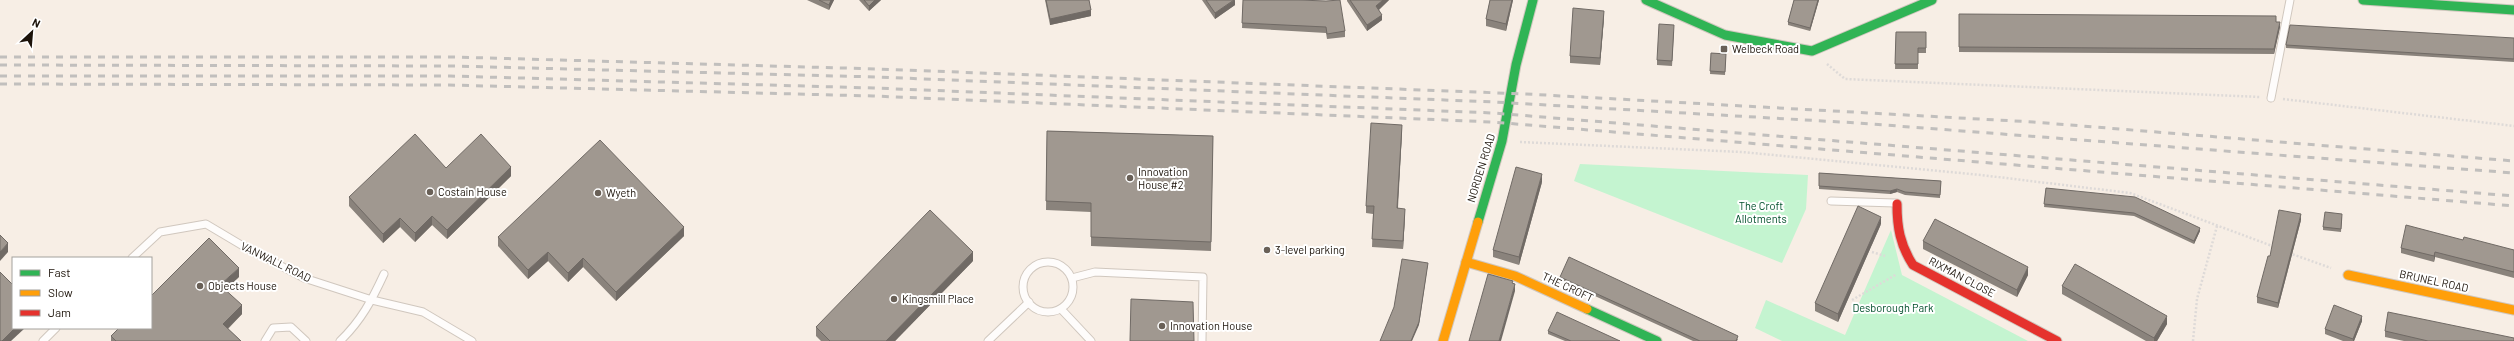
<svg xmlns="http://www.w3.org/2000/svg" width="2514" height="341" font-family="Barlow,sans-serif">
<rect width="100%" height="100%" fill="#f7eee5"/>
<!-- green -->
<g fill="#c4f4d0">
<path d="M1580,164L1808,175L1806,209L1782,263L1574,181Z"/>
<path d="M1891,230L1902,275L2028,341H1782L1755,328L1766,300L1845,335Z"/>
</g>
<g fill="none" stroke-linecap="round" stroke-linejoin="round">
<defs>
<g id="lane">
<path d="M2271,98L2290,0"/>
<path d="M1831,201L1895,203"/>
<path d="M132,258L160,232L206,224L243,246L304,278L372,300L423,312L472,341"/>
<circle cx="1048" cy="287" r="25"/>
<path d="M1072,278L1095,272L1203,277L1202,341"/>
<path d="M1061,309L1091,341"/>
<path d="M43,341L56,328"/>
<path d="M265,341L273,328L291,327L306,341"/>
<path d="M340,341C361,321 372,300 384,274"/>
<path d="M988,341L1029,302"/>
</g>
<g id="fast">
<path d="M1646,0L1725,35L1812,51L1932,0"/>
<path d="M2363,0L2514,10"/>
<path d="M1478,222L1502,141L1516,65L1533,0"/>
<path d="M1587,309L1657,341"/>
</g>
<g id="slow">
<path d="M1466,262L1515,276L1587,309"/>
<path d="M2348,275L2514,310"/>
<path d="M1443,341L1478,222"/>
</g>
<path id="jam" d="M1897,204C1897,227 1900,245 1913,265L2057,341"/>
</defs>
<!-- lane casing -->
<use href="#lane" stroke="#d0c7be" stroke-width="9"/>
<!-- fast casing -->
<use href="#fast" stroke="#d0c7be" stroke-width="11"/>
<!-- slow casing -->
<use href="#slow" stroke="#d0c7be" stroke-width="11"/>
<!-- jam casing -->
<use href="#jam" stroke="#d0c7be" stroke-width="11"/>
<!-- path -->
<g stroke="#dedad8" stroke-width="2.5" stroke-dasharray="2 2" stroke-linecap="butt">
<path d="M1827,64L1845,79L2260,97"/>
<path d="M2283,99L2514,126"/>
<path d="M1520,142L1742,152L1981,175L2130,193L2275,247"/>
<path d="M1872,252L1885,256"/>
<path d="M2289,253L2331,268"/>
<path d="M1852,300L1897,274"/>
<path d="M2193,341L2197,299L2217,226"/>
</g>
<!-- lane -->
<use href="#lane" stroke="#fefcfb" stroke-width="7"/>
<!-- fast -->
<use href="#fast" stroke="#30b455" stroke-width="9"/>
<!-- slow -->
<use href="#slow" stroke="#ff9f0a" stroke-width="9"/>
<!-- jam -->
<use href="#jam" stroke="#e5322d" stroke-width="9"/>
<!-- rail -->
<g stroke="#c1bfbd" stroke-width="3" stroke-dasharray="7 7" stroke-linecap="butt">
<path d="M0,57H453L878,69L1526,94L2033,122L2514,161"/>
<path d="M0,65L452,66L876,77L1494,102L1858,123L2514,173"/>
<path d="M0,76H450L874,88L1493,113L2514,196"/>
<path d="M0,84L449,85L873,96L1492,122L2514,206"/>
</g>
</g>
<!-- wall -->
<g fill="#8a837c">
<path d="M807,0H834L829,10Z"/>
<path d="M859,0H881L869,11Z"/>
<path d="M1045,0H1089L1091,16L1050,25Z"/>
<path d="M1202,0H1235V5L1215,19Z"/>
<path d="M1243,0L1345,31V37L1327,39L1326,33L1242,28Z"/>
<path d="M1347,0H1389L1379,10L1382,20L1367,31L1347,1Z"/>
<path d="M1490,0H1513L1506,31L1486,26V19Z"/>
<path d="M1794,0H1819L1810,31L1788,25V22Z"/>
<path d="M1959,14L2276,22L2280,27L2274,54L1959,52Z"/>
<path d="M1604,18L1600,65L1570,63V56Z"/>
<path d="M1674,31L1672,66L1657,65V60Z"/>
<path d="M1896,32H1926V53H1918V69H1895Z"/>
<path d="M2514,38V62L2286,48V45Z"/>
<path d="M1711,53L1726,54L1725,75L1710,74Z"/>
<path d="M1047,131L1213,136L1211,251L1091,246V212L1046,210Z"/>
<path d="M1402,132L1398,208L1405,216L1403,249L1372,247L1373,214L1366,213V206Z"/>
<path d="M446,168L511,176L447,239L432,225L415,242L400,227L383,243L349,206V197Z"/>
<path d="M1819,173L1941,181L1940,198L1905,195L1897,192L1890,194L1819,189Z"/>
<path d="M1542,182L1519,265L1493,257V250Z"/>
<path d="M2046,188L2200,231L2194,244L2134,216L2044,207Z"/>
<path d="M2342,217L2341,232L2323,230V227Z"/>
<path d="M2301,220L2278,308L2257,303V297L2270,256Z"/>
<path d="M1881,224L1838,322L1815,311V303Z"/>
<path d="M684,236L616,301L583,267L568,282L548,261L528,279L498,246V237Z"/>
<path d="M2463,240L2514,250V278L2435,257L2434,262L2401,253V248Z"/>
<path d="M1923,241L2028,275L2017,297L1923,249Z"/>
<path d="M973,261L895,341H821L816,336V327Z"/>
<path d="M239,277L225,290L242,314L228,329L241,341H111V336Z"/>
<path d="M1560,277L1738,339L1737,341H1693L1560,280Z"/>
<path d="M2062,286L2167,324L2157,341H2146L2062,294Z"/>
<path d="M2362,321L2354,341H2343L2325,334V329Z"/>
<path d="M1548,331L1620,341H1565L1548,334Z"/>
<path d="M2385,331L2514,341H2404L2385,337Z"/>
</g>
<!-- shaded-wall -->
<g fill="#706a65">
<path d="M831,0H834L829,10V5Z"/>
<path d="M875,0H881L869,11V6Z"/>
<path d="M1235,0V5L1215,19V13Z"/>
<path d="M1383,0H1389L1376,12V6Z"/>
<path d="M1512,0H1513L1506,31V24Z"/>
<path d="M1818,0H1819L1810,31V28Z"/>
<path d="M1091,10V16L1050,25V19Z"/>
<path d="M1604,11V18L1600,65V58Z"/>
<path d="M1382,15V20L1367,31V25Z"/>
<path d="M2280,22V27L2274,54V49Z"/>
<path d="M1402,125V132L1397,216V208Z"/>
<path d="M511,167V176L447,239V230Z"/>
<path d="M1542,174V182L1519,265V257Z"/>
<path d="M1897,189V192L1890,194V191Z"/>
<path d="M1405,209V216L1403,249V241Z"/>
<path d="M2301,214V220L2278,308V303Z"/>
<path d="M432,216V225L415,242V233Z"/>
<path d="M1881,217V224L1838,322V314Z"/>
<path d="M400,218V227L383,243V234Z"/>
<path d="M684,227V236L616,301V292Z"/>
<path d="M2200,228V231L2194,244V241Z"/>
<path d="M8,243V252L0,261V252Z"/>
<path d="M548,252V261L528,279V270Z"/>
<path d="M973,252V261L895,341H886Z"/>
<path d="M2435,252V257L2434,262V256Z"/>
<path d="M583,258V267L568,282V273Z"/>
<path d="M1428,263L1419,325L1412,341H1411Z"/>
<path d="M2028,267V275L2017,297V290Z"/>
<path d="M239,268V277L220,294V285Z"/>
<path d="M1515,284V291L1501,341H1499Z"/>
<path d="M242,305V314L223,333V324Z"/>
<path d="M2167,316V324L2157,341H2154V338Z"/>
<path d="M2362,316V321L2354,341H2353V339Z"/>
<path d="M15,328H25L11,341H2Z"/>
</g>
<!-- building -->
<g fill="#a09890" stroke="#706a65">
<path d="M819,0H831L829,5Z"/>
<path d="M864,0H875L869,6Z"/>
<path d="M1046,0H1089L1091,10L1050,19Z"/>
<path d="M1206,0H1234L1215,13Z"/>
<path d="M1243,0H1299L1326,1L1340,0L1345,31L1327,34L1326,27L1242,23Z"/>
<path d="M1350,0H1383L1376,6L1382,15L1367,25Z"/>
<path d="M1490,0H1512L1506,24L1486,19Z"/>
<path d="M1794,0H1818L1810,28L1788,22Z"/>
<path d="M1573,8L1604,11L1600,58L1570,56Z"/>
<path d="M1959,14L2276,16V22H2280L2274,49L1959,47Z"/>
<path d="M1659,24L1674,25L1672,61L1657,60Z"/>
<path d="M2290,25L2514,38V59L2286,45Z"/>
<path d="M1896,32H1926V48H1918V64H1895Z"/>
<path d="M1711,53L1726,54L1725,72L1710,71Z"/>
<path d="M1371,123L1402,125L1397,208L1405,209L1403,241L1372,239L1374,206H1366Z"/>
<path d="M1047,131L1213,136L1211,242L1091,237V203L1046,201Z"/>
<path d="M415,134L446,168L481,134L511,167L447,230L432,216L415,233L400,218L383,234L349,197Z"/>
<path d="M600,140L684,227L616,292L583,258L568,273L548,252L528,270L498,237Z"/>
<path d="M1516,167L1542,174L1519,257L1493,250Z"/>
<path d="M1819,173L1941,181L1940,195L1905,192L1897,189L1890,191L1819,186Z"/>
<path d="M2046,188L2135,197L2200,228L2194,241L2134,213L2044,204Z"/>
<path d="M1858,206L1881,217L1838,314L1815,303Z"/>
<path d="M930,210L973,252L886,341H830L816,327Z"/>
<path d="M2279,210L2301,214L2278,303L2257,297L2268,256H2270Z"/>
<path d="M2325,212L2342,214L2341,229L2323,227Z"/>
<path d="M1935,219L2028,267L2017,290L1923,241Z"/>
<path d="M2406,225L2463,240L2464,237L2514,250V272L2435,252L2434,256L2401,248Z"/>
<path d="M0,235L8,243L0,252Z"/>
<path d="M209,238L239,268L220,285L242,305L223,324L241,341H116L111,336L119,328H151V296Z"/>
<path d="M1569,257L1738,336L1736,341H1700L1560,277Z"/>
<path d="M1402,259L1428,263L1419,322L1411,341H1380L1394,307Z"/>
<path d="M2075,264L2167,316L2154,338L2062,286Z"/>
<path d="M0,272L13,285V328H15L2,341H0Z"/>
<path d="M1488,274L1513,281L1512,283L1515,284L1499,341H1469Z"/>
<path d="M1131,299L1193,302L1194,341H1130Z"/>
<path d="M2334,305L2362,316L2353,339L2325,329Z"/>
<path d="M1557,312L1620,341H1571L1548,331Z"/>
<path d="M2388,312L2514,338V341H2428L2385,331Z"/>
</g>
<!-- markers -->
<g fill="#696057" stroke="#fff" stroke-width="1.5">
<rect x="1720" y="45" width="8" height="8" rx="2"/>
<circle cx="1130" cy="178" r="4"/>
<circle cx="430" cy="192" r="4"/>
<circle cx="598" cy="193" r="4"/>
<circle cx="1267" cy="250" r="4"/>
<circle cx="200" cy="286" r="4"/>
<circle cx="894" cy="299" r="4"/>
<circle cx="1162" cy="326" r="4"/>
</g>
<g text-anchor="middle" stroke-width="4" stroke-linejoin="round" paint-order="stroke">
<!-- poi labels -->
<g font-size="11" fill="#1c130a" stroke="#fff" text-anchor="start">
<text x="1732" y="53">Welbeck Road</text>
<text x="1138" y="176">Innovation<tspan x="1138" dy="13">House #2</tspan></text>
<text x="438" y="196">Costain House</text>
<text x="606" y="197">Wyeth</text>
<text x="1275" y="254">3-level parking</text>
<text x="208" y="290">Objects House</text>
<text x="902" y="303">Kingsmill Place</text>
<text x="1170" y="330">Innovation House</text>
</g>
<!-- street labels -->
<g font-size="11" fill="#1c130a" stroke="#fff">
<text transform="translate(1481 168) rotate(-73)" y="4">NORDEN ROAD</text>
<text transform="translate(276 262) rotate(26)" y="4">VANWALL ROAD</text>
<text transform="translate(1962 277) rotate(28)" y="4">RIXMAN CLOSE</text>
<text transform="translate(2434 281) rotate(12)" y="4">BRUNEL ROAD</text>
<text transform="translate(1568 287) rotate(25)" y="4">THE CROFT</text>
</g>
<!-- park labels -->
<g font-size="11" fill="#004f2b" stroke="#fff">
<text x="1761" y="210">The Croft<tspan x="1761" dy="13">Allotments</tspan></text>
<text x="1893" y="312">Desborough Park</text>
</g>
</g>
<!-- legend -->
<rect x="12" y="257" width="140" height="72" fill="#ffffff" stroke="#a4a19d"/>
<rect x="20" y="270" width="20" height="6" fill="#30b455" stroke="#a4a19d"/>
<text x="48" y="277" font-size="12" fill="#1c130a">Fast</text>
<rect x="20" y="290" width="20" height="6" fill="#ff9f0a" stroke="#a4a19d"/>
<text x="48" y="297" font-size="12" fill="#1c130a">Slow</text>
<rect x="20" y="310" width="20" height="6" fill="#e5322d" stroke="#a4a19d"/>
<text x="48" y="317" font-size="12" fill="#1c130a">Jam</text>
<!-- north arrow -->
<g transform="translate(32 32) rotate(26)" stroke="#ffffff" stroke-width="3" paint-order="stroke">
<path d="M0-3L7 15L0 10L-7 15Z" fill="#1c130a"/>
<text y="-6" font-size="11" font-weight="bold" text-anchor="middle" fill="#1c130a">N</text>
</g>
</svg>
